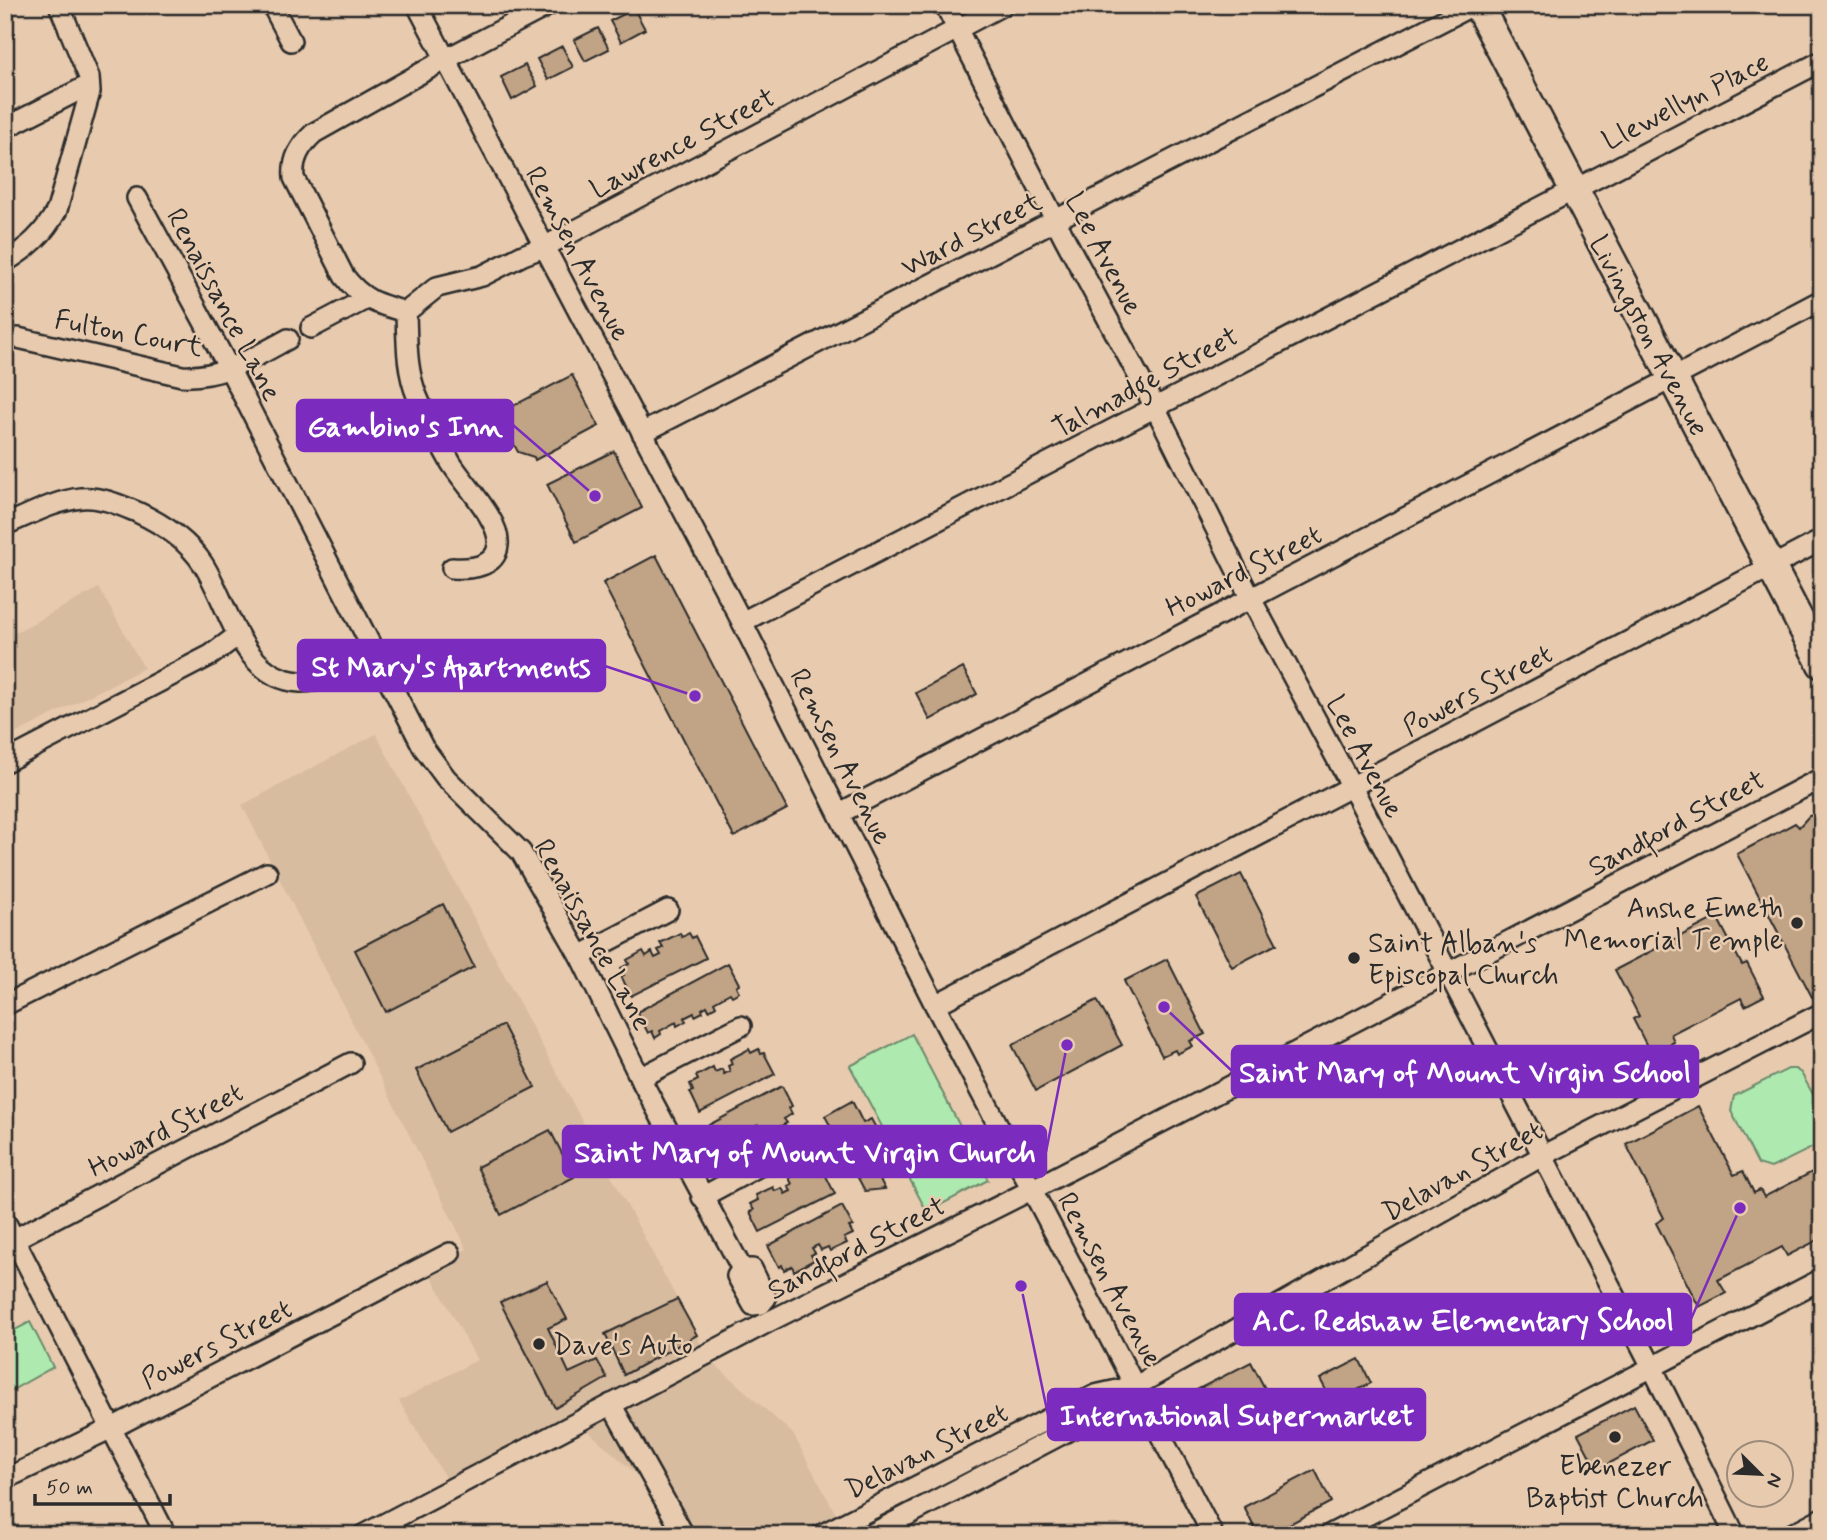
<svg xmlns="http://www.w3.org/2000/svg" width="1827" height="1540" font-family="Mynerve,sans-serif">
<rect width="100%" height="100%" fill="#e8cbaf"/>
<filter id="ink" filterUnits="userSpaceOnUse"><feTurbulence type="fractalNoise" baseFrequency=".0143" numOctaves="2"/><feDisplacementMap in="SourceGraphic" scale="14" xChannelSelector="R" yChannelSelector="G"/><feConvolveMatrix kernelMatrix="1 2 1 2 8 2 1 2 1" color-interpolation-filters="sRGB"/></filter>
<g filter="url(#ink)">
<!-- built -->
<g fill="#d8bca0">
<path d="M99,588L144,668L5,739V638Z"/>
<path d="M376,734L709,1359L793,1434L847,1535H686L669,1503L581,1425L454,1492L399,1401L477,1360L427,1268L467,1249L242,805Z"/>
</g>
<!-- green -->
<g fill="#aeeaaf" stroke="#6c8a6d" stroke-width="2">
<path d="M912,1034L988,1180L927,1212L850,1066Z"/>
<path d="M1788,1069H1795L1801,1073L1822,1110V1143L1771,1168L1758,1164L1731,1111L1734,1096Z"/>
<path d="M30,1322L53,1367L5,1394V1335Z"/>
</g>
<!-- building -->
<g fill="#c1a385" stroke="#2b2b2b" stroke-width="2">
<path d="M634,9L645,29L621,42L610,21Z"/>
<path d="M598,28L609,49L585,61L574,40Z"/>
<path d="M562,46L573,67L548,80L537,59Z"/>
<path d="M525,65L537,86L512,100L501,77Z"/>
<path d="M572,375L599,426L535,460L534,457L518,452L498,414Z"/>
<path d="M614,451L642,508L576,542L547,484Z"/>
<path d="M656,555L787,809L734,837L603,583Z"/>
<path d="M963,668L977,694L930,720L916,693Z"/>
<path d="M1822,813V992L1812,997L1737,854L1795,823L1799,827L1809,816Z"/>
<path d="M1241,874L1277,944L1232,967L1196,897Z"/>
<path d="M443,904L474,967L386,1012L355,950Z"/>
<path d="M1717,917L1742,965L1747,963L1764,996L1745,1006L1741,998L1671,1034L1674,1042L1651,1054L1633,1019L1639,1016L1615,970Z"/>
<path d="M680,933L682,937L689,933L692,938L695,936L706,958L631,996L621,976L624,975L621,968L629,964L627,960L643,951L646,956L652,952L655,958L661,955L658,950L663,948L660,943Z"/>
<path d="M1167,959L1205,1034L1190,1041L1193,1046L1177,1054L1175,1050L1162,1056L1124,981Z"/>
<path d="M728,963L739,984L736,986L739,992L732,996L730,993L714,1002L716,1006L709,1010L707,1006L702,1009L703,1012L695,1016L694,1013L684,1018L686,1021L677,1026L676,1022L660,1031L661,1034L655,1038L652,1031L648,1033L637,1012Z"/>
<path d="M1097,1000L1122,1045L1036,1091L1012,1045Z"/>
<path d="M503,1025L535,1087L447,1132L416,1070Z"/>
<path d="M749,1049L751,1053L759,1049L761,1054L764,1053L775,1074L700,1113L690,1092L693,1091L690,1084L698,1080L696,1076L713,1067L715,1072L722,1069L724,1074L730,1071L728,1066L732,1064L730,1059Z"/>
<path d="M782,1086L792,1106L789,1108L792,1114L784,1119L787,1123L770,1132L767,1127L761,1131L758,1125L752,1128L755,1133L751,1135L753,1141L734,1151L732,1147L724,1151L722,1146L719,1147L707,1126Z"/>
<path d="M852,1101L863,1123L871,1119L897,1166L878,1176L885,1189L865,1191L825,1116Z"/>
<path d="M1698,1106L1734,1175L1743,1171L1754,1193L1760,1190L1764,1197L1822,1167V1238L1787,1256L1782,1247L1718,1280L1726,1293L1699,1307L1656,1223L1664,1218L1626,1144Z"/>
<path d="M550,1130L574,1177L501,1215L477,1167Z"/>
<path d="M809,1168L812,1173L819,1169L822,1174L824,1172L835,1194L760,1232L750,1212L754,1210L750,1204L758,1200L756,1195L773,1187L775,1191L782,1188L785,1194L791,1191L788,1186L792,1184L789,1178Z"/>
<path d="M842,1206L853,1226L849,1227L853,1234L844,1238L847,1243L830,1251L828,1247L821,1250L818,1245L812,1248L815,1253L811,1255L814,1260L794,1271L792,1266L784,1270L782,1265L779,1267L768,1246Z"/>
<path d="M547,1281L567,1319L548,1328L569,1373L597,1360L607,1378L555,1408L500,1302Z"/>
<path d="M677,1299L697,1335L624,1375L605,1334Z"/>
<path d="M1359,1359L1371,1383L1333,1403L1320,1379Z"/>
<path d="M1251,1362L1271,1400L1201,1437L1181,1398Z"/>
<path d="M1634,1405L1653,1440L1597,1470L1578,1434Z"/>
<path d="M1315,1470L1331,1502L1269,1535H1258L1244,1507Z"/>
</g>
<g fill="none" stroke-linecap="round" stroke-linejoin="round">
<defs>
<g id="street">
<path d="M272,5L291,41"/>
<path d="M417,5L742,622L935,1005L1213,1535"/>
<path d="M945,5L1065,239L1155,407L1250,597L1352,787L1652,1367L1735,1535"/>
<path d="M5,128L89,85"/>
<path d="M137,198L230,370L423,747L446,778L521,852L580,956L640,1078L742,1269"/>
<path d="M5,262C28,248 44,234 57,210L90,92L89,77L59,5"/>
<path d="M406,312C377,304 362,300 344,276L294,178C292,159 300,146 314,133L446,59L549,5"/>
<path d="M311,328L366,299"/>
<path d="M18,338L182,376C222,378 253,358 288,339"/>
<path d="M642,433L1473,5"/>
<path d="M5,525C29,515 54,501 81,498C100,496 120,505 137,512C163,524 188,541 203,564C229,604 241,679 300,682C326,683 352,665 375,654"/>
<path d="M452,568C469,569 496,568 498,545C501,521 464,484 451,463C439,442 426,418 417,396C406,370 407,340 406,312L437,287L482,276L523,255L544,247L1003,5"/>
<path d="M742,622L1822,61"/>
<path d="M5,762L211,655L238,635"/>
<path d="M840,813L1822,300"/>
<path d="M580,956L668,910"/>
<path d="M5,1005L267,873"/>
<path d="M935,1005L1822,540"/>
<path d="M640,1078L741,1026"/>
<path d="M702,1197L798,1145"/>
<path d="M5,1221L166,1535"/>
<path d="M5,1244L351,1063"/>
<path d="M742,1269H752L766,1298L761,1304"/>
<path d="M742,1269L737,1276L753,1305L761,1304"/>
<path d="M611,1404L684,1535"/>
<path d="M5,1479L112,1428L450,1253"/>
<path d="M363,1535L770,1321L1033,1189L1822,778"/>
<path d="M821,1535L1095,1395L1131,1387"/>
<path d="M870,1535L1104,1412L1136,1386L1542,1156L1822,1013"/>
<path d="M1329,1535L1822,1279"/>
<path d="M1790,1535L1822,1518"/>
</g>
<path id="secondary" d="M1478,5L1822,664"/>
</defs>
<!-- street casing -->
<use href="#street" stroke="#2b2b2b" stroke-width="24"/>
<!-- secondary casing -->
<use href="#secondary" stroke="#2b2b2b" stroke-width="33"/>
<!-- street -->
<use href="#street" stroke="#e8cbaf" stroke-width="19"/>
<!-- secondary -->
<use href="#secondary" stroke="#e8cbaf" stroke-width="28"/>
</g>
</g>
<!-- markers -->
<g fill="#2b2b2b" stroke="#e8cbaf" stroke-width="2.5">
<circle cx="1797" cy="923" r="7"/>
<circle cx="1354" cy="958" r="7"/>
<circle cx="539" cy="1344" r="7"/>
<circle cx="1615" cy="1437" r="7"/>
</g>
<g text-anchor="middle" stroke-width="5" stroke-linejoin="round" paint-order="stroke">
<!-- street labels -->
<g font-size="28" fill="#2b2b2b" stroke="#e8cbaf">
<text transform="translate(1685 100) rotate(-27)" y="10">Llewellyn Place</text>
<text transform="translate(682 142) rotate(-28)" y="10">Lawrence Street</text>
<text transform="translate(971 233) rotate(-27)" y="10">Ward Street</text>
<text transform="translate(579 253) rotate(62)" y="10">Remsen Avenue</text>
<text transform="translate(1105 253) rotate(62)" y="10">Lee Avenue</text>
<text transform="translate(225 304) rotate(62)" y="10">Renaissance Lane</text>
<text transform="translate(129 332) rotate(11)" y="10">Fulton Court</text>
<text transform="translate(1650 335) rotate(62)" y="10">Livingston Avenue</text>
<text transform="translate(1145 381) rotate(-28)" y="10">Talmadge Street</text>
<text transform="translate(1243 570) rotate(-27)" y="10">Howard Street</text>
<text transform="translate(1477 689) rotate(-28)" y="10">Powers Street</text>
<text transform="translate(842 756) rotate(63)" y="10">Remsen Avenue</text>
<text transform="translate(1366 756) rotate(62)" y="10">Lee Avenue</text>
<text transform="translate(1676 822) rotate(-28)" y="10">Sandford Street</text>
<text transform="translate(594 934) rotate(61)" y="10">Renaissance Lane</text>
<text transform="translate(165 1129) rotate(-28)" y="10">Howard Street</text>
<text transform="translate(1462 1170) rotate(-29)" y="10">Delavan Street</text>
<text transform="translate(856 1247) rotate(-27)" y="10">Sandford Street</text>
<text transform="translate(1111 1279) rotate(62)" y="10">Remsen Avenue</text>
<text transform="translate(216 1343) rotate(-27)" y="10">Powers Street</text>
<text transform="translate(926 1450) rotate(-27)" y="10">Delavan Street</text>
</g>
<!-- poi labels -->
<g font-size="28" fill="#2b2b2b" stroke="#e8cbaf" text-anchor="start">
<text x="1783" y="917" text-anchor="end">Anshe Emeth<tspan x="1783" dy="32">Memorial Temple</tspan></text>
<text x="1368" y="952">Saint Alban's<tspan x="1368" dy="32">Episcopal Church</tspan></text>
<text x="553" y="1354">Dave's Auto</text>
<text x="1615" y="1475" text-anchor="middle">Ebenezer<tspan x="1615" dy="32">Baptist Church</tspan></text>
</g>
</g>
<!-- callouts -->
<path fill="none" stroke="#7b2cbf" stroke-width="2.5" d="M595 496L513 425M695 696L605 666M1164 1007L1232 1071M1067 1045L1046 1152M1740 1208L1691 1319M1021 1286L1048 1415"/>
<g fill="#7b2cbf" stroke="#e8cbaf" stroke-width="2.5">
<circle cx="595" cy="496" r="7"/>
<circle cx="695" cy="696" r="7"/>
<circle cx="1164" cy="1007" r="7"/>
<circle cx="1067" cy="1045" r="7"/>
<circle cx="1740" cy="1208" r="7"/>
<circle cx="1021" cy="1286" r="7"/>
</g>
<g fill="#7b2cbf" stroke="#7b2cbf" stroke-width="2.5">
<rect x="297" y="400" width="216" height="51" rx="7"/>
<rect x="298" y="640" width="307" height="51" rx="7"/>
<rect x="1232" y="1046" width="466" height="51" rx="7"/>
<rect x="563" y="1126" width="483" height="51" rx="7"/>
<rect x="1235" y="1294" width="456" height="51" rx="7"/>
<rect x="1048" y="1389" width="377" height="51" rx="7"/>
</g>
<g font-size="30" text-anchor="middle" font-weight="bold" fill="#fff">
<text x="405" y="436">Gambino's Inn</text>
<text x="451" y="676">St Mary's Apartments</text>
<text x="1465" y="1082">Saint Mary of Mount Virgin School</text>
<text x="805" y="1162">Saint Mary of Mount Virgin Church</text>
<text x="1463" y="1330">A.C. Redshaw Elementary School</text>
<text x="1237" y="1425">International Supermarket</text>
</g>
<!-- margin -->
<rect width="1827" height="1540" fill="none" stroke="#e8cbaf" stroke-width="28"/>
<rect x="14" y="14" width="1799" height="1512" fill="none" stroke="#2b2b2b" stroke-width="2.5" filter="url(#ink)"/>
<!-- north arrow -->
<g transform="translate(1760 1474) rotate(114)"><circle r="33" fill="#e8cbaf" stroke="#9c8b7a" stroke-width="2"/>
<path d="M0-5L12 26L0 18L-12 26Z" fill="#2b2b2b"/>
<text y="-10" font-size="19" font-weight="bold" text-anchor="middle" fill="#2b2b2b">N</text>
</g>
<!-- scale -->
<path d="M35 1494v10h135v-10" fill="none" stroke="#2b2b2b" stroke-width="3.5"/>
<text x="46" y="1494" font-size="21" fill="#2b2b2b" stroke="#e8cbaf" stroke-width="5" paint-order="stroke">50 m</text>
</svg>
